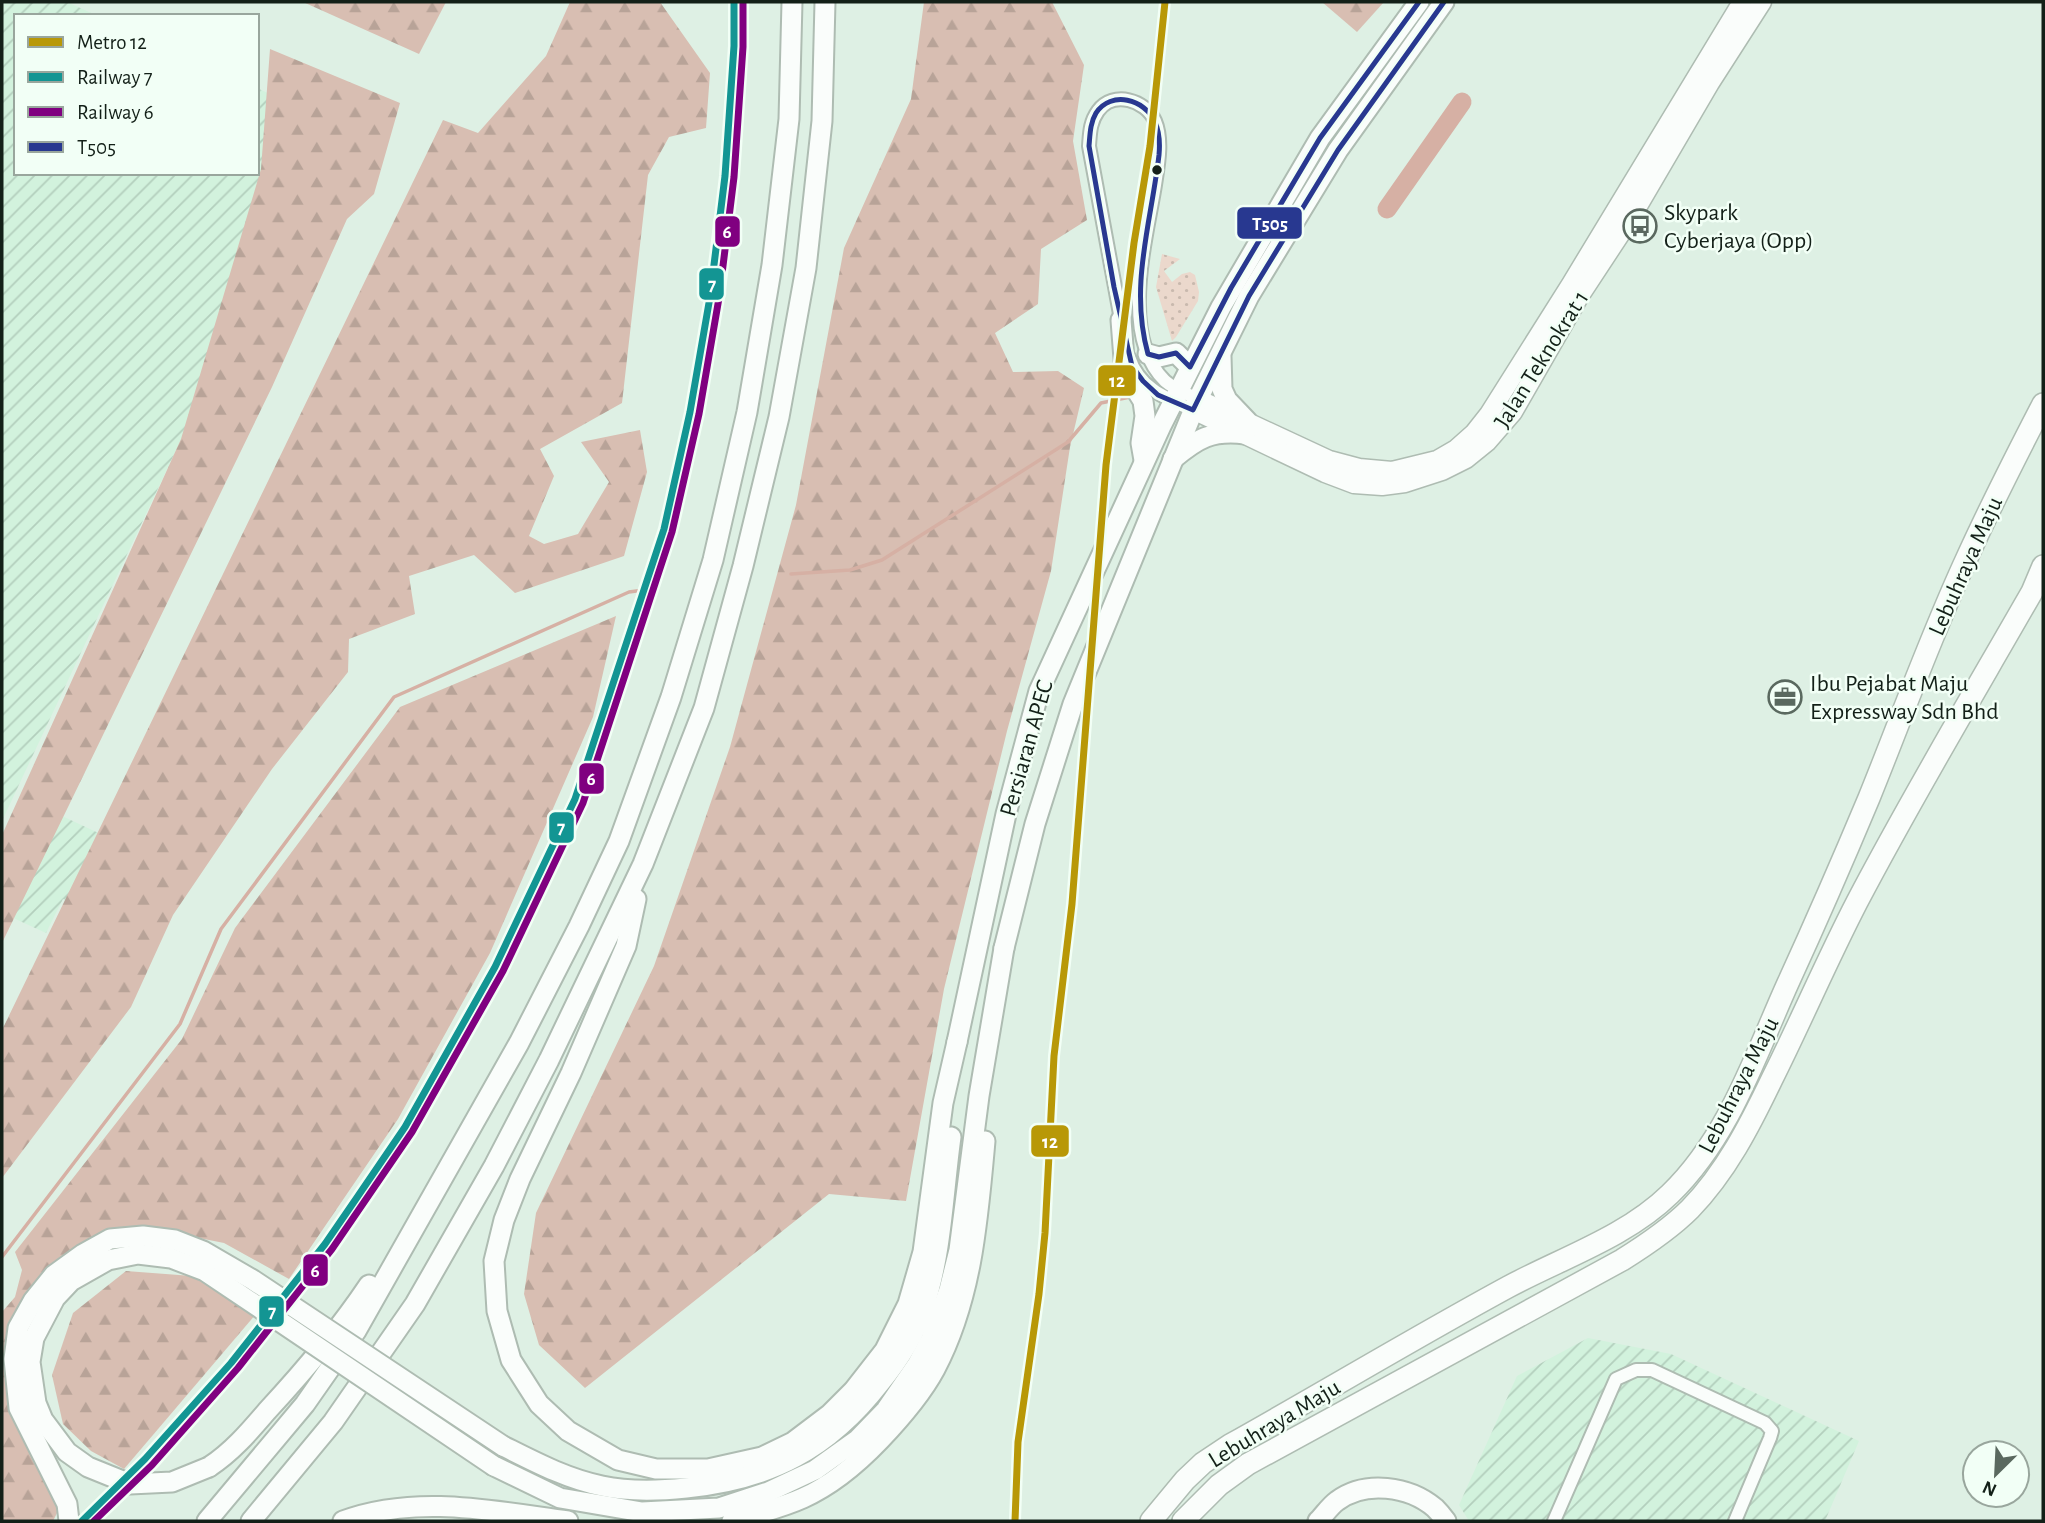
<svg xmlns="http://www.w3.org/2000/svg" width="2045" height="1523" font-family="'Alegreya Sans',sans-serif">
<defs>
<pattern id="industrial-furrows" width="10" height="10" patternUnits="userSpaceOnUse" patternTransform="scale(1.75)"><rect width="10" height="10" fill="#d2f2dd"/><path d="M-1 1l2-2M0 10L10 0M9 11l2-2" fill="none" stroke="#b3cfbd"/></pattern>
<pattern id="grass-dots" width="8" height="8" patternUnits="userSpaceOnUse" patternTransform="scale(1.75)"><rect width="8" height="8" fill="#ebd8cc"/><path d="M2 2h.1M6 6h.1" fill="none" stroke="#c9b9ae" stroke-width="1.8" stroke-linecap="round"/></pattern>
<pattern id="forest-firs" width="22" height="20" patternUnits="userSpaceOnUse" patternTransform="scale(1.75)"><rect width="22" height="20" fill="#d8beb2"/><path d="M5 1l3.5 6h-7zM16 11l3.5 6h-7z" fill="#b8a398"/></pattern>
</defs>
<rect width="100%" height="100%" fill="#def0e4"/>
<!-- industrial -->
<g fill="url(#industrial-furrows)">
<path d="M2,2H67L98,16H16V173H257V88L330,122L2,821Z"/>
<path d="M60,815L107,837L74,904L63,899L46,933L11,917Z"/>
<path d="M1588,1338L1671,1354L1859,1441L1825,1521H1469L1459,1505L1517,1376Z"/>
</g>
<!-- grass -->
<path fill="url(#grass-dots)" d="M1162,254L1180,259L1164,271L1172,282L1182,274L1190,272L1195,275L1199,292L1198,301L1176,337L1172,341L1156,287Z"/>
<!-- forest -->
<g fill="url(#forest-firs)">
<path d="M303,2H446L419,54Z"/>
<path d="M570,2H660L710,73L706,128L669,137L648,175L622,403L540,449L554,476L529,536L544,544L578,534L609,482L581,442L640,430L647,472L624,556L515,593L474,555L409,576L415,614L349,639L348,672L272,769L173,915L131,1007L2,1178V1030L443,120L478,133L546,56Z"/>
<path d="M924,2H1052L1084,65L1073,141L1087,220L1041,249L1038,304L995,333L1013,372L1058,371L1084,388L1070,447L1051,571L1007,731L944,989L906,1201L829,1194L585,1388L539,1345L524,1294L536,1213L654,966L730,747L796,505L844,248L911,99Z"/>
<path d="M1322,2H1384L1357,32Z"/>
<path d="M270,49L400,103L374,194L347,219L272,387L2,943V835L181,439L261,169Z"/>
<path d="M616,616L593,717L490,953L398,1119L289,1279L224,1243L159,1230L100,1233L49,1269L18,1313L60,1507L53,1521H2V1312L15,1297L22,1270L15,1252L182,1039L235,928L400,707Z"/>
<path d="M126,1271L192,1276L256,1314L124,1469L91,1451L63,1424L52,1375L73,1313Z"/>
</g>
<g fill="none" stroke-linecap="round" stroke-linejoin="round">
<!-- stream -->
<g stroke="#d6b0a4" stroke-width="3.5">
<path d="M791,574L850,570L882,560L1068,442L1101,403L1130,397"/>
<path d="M2,1257L180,1024L221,929L394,697L629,592L644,590"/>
</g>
<!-- river -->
<path stroke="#d6b0a4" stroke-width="19" d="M1387,209L1462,102"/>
<defs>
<g id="minor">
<path d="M1122,325L1089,146C1090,133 1090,122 1098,111C1113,90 1146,100 1155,121C1163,140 1158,165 1155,185C1146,241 1119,336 1165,381C1174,389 1187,394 1198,399"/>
<path d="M1129,357C1139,388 1165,398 1193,410"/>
<path d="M1554,1521L1616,1379L1636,1370H1652L1765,1423L1772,1431L1770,1438L1735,1521"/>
</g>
<g id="secondary">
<path d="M1198,399L1329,460L1359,468L1392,471L1437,460L1456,449L1474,433L1489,414L1571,284L1742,2"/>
<path d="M1193,410L1325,473L1354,484L1382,486L1405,483L1442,471L1466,459L1487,442L1513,412L1579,297L1631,218L1710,83L1762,2"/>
</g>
<g id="primary">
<path d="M1121,320L1125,372L1143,401L1145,416L1141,443L1144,460"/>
<path d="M1148,354L1159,357L1176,353L1190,367"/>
<path d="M1221,356L1222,389L1227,400L1247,421"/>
<path d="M1173,459C1198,438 1212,430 1245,434"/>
<path d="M1004,948L1035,824L1073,704L1198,399L1249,296L1338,150L1444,2"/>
<path d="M957,1042L1006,814L1039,691L1161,426L1221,307L1320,138L1419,2"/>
<path d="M1318,1521C1324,1515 1330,1506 1337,1501C1365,1480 1409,1486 1435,1508C1439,1512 1443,1517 1446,1521"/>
</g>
<g id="trunk">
<path d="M636,899L626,946L571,1073L520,1179L504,1220L494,1261L497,1311L511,1360L539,1404L568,1431L618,1460L656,1469H708L762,1457L793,1442L830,1414L853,1391L885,1350L908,1304L923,1252L943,1103L957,1042"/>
<path d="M503,1446C535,1462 567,1479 602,1486C630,1492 657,1491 686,1488C770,1480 829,1449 880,1383C898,1361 914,1337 923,1310C942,1254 943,1195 951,1137"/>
<path d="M494,1466L560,1498L642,1512L719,1508L768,1492L815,1470L857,1440L886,1410L917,1365L931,1339L949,1290L959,1250L979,1096L1004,948"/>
<path d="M209,1467C232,1452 249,1432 267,1411C304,1371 339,1330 369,1285"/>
<path d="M207,1521L305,1404L356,1331L519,1043L579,926L619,841L671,697L713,560L747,412L772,265L789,119L792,2"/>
<path d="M251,1521L333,1422L415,1304L494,1166L549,1060L643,864L704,708L743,566L779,417L806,268L822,121L825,2"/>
<path d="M343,1521C416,1494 494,1511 568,1521"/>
<path d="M732,1521C756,1514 781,1508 803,1498C832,1485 858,1463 880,1440C900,1419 921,1395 935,1369C972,1299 978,1219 985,1141"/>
</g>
<g id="motorway">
<path d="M1151,1521L1185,1480L1203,1463L1230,1445C1323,1393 1414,1338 1508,1287C1562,1258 1626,1237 1670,1194C1729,1137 1755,1056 1788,983C1816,922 1843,860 1869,798C1901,719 1930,638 1966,560C1990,507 2016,456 2043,404"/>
<path d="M1183,1521L1219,1485L1248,1464L1622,1260C1646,1245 1670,1229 1690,1209C1726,1172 1750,1125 1772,1079C1801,1021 1827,960 1857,902C1912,797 1973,695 2032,592L2043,566"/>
</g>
</defs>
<!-- minor casing -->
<use href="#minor" stroke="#aebcb2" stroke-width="16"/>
<!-- secondary casing -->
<use href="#secondary" stroke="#aebcb2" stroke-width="21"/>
<!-- primary casing -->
<use href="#primary" stroke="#aebcb2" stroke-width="23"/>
<!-- trunk casing -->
<use href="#trunk" stroke="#aebcb2" stroke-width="23"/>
<!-- motorway casing -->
<use href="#motorway" stroke="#aebcb2" stroke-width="24"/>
<!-- minor -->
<use href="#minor" stroke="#fafdfb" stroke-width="12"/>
<!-- secondary -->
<use href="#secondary" stroke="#fafdfb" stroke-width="18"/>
<!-- primary -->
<use href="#primary" stroke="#fafdfb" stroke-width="19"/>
<!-- trunk -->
<use href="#trunk" stroke="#fafdfb" stroke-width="19"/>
<!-- motorway -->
<use href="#motorway" stroke="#fafdfb" stroke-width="21"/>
<defs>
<g id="trunk-bridge">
<path d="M209,1467L172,1482L130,1484L88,1467L67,1452L43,1420L36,1403L30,1362L34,1338L55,1298L71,1281L108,1260L138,1254L171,1258L205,1271L494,1466"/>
<path d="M69,1521L67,1504L19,1408L14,1359L18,1328L33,1301L54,1275L83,1254L110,1239L143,1236L175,1240L203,1251L253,1280L503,1446"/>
</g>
</defs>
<!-- trunk-bridge casing -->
<use href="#trunk-bridge" stroke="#aebcb2" stroke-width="23" stroke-linecap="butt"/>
<!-- trunk-bridge -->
<use href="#trunk-bridge" stroke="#fafdfb" stroke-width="19"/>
<defs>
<path id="bus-1" d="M1419,2L1320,138L1231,288L1190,367L1176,353L1159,357L1148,354C1129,286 1151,224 1159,155C1160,144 1160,133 1155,122C1145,99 1111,90 1096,113C1090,123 1090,135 1089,146L1114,287L1132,366L1143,381L1158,395L1193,410L1249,296L1338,150L1444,2"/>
</defs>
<!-- bus-1 casing -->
<use href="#bus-1" stroke="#f2fff6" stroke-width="10"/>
<!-- bus-1 -->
<use href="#bus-1" stroke="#283890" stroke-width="5"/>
<defs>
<path id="rail-1" d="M82,1521L145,1459L231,1363L325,1244L358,1196L405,1127L495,967L575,799L664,529L690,412L710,297L725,176L734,46V2"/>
<path id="rail-2" d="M94,1521L152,1465L238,1368L332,1249L412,1132L503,971L583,803L672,532L699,414L719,298L734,177L743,47V2"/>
</defs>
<!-- rail-1 casing -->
<use href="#rail-1" stroke="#f2fff6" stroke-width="12"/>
<!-- rail-2 casing -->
<use href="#rail-2" stroke="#f2fff6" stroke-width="12"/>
<!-- rail-1 -->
<use href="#rail-1" stroke="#139593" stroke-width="7"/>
<!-- rail-2 -->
<use href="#rail-2" stroke="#800080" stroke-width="7"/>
<defs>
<path id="metro-1" d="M1015,1521L1018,1442L1039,1294L1045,1233L1054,1056L1072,904L1106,465L1134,243L1150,146L1165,2"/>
</defs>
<!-- metro-1 casing -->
<use href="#metro-1" stroke="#f2fff6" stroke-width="12"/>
<!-- metro-1 -->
<use href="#metro-1" stroke="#b89807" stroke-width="7"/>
</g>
<!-- icons -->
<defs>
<symbol id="bus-ring" viewBox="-11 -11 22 22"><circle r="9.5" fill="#f2fff6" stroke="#5a695f" stroke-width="1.5"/><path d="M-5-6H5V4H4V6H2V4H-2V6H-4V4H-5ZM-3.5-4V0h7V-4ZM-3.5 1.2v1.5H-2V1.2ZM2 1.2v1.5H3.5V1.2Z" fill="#5a695f"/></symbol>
<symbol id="office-ring" viewBox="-11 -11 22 22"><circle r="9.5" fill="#f2fff6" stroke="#5a695f" stroke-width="1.5"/><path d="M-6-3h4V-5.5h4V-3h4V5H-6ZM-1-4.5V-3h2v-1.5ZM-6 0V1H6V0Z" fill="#5a695f"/></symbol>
</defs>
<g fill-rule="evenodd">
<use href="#bus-ring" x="1621" y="207" width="38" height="38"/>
<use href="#office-ring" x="1766" y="678" width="38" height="38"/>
</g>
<!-- markers -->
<circle fill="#132018" stroke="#f2fff6" stroke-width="2.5" cx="1157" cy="170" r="6"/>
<g text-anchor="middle" stroke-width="5" stroke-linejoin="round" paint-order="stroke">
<!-- poi labels -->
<g font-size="24" fill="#132018" stroke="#f2fff6" text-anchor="start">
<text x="1664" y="220">Skypark<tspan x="1664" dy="28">Cyberjaya (Opp)</tspan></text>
<text x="1810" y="691">Ibu Pejabat Maju<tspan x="1810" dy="28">Expressway Sdn Bhd</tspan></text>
</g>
<!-- street labels -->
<g font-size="24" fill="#132018" stroke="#f2fff6">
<text transform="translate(1541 359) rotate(-58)" y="8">Jalan Teknokrat 1</text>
<text transform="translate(1965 566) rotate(-66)" y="8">Lebuhraya Maju</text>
<text transform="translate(1026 748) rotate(-74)" y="8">Persiaran APEC</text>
<text transform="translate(1738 1085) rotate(-63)" y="8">Lebuhraya Maju</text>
<text transform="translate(1274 1423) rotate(-31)" y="8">Lebuhraya Maju</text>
</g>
</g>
<g stroke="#f2fff6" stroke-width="2.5">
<rect x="1236" y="206" width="67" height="34" rx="7" fill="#283890"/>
<rect x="714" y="215" width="27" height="33" rx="7" fill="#800080"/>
<rect x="698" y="267" width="27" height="34" rx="7" fill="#139593"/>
<rect x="1097" y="364" width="40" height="33" rx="7" fill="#b89807"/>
<rect x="578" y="762" width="27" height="33" rx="7" fill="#800080"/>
<rect x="548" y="811" width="27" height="33" rx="7" fill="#139593"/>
<rect x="1030" y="1124" width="40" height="34" rx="7" fill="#b89807"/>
<rect x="302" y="1253" width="27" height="34" rx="7" fill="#800080"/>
<rect x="258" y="1295" width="27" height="33" rx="7" fill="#139593"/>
</g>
<g font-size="19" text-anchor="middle" font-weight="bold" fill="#fff">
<text x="1270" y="230">T505</text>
<text x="727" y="238">6</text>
<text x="712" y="291">7</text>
<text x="1117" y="387">12</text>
<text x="591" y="785">6</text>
<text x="561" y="834">7</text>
<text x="1050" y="1148">12</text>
<text x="315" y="1277">6</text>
<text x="272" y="1318">7</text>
</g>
<!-- border -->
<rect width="2045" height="1523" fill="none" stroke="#132018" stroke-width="7"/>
<!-- legend -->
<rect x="14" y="14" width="245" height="161" fill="#f2fff6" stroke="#99a69d" stroke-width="2"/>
<rect x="28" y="37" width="35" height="10" fill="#b89807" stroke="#99a69d" stroke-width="2"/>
<text x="77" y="49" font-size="21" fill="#132018">Metro 12</text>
<rect x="28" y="72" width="35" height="10" fill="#139593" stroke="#99a69d" stroke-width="2"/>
<text x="77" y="84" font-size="21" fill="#132018">Railway 7</text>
<rect x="28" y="107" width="35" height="10" fill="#800080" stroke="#99a69d" stroke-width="2"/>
<text x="77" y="119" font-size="21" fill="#132018">Railway 6</text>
<rect x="28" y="142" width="35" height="10" fill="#283890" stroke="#99a69d" stroke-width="2"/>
<text x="77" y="154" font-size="21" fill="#132018">T505</text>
<!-- north arrow -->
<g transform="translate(1996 1474) rotate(204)"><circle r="33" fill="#f2fff6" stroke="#99a69d" stroke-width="2"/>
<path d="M0-5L12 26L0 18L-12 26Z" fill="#5a695f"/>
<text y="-10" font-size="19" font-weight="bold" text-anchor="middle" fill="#132018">N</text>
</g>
</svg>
